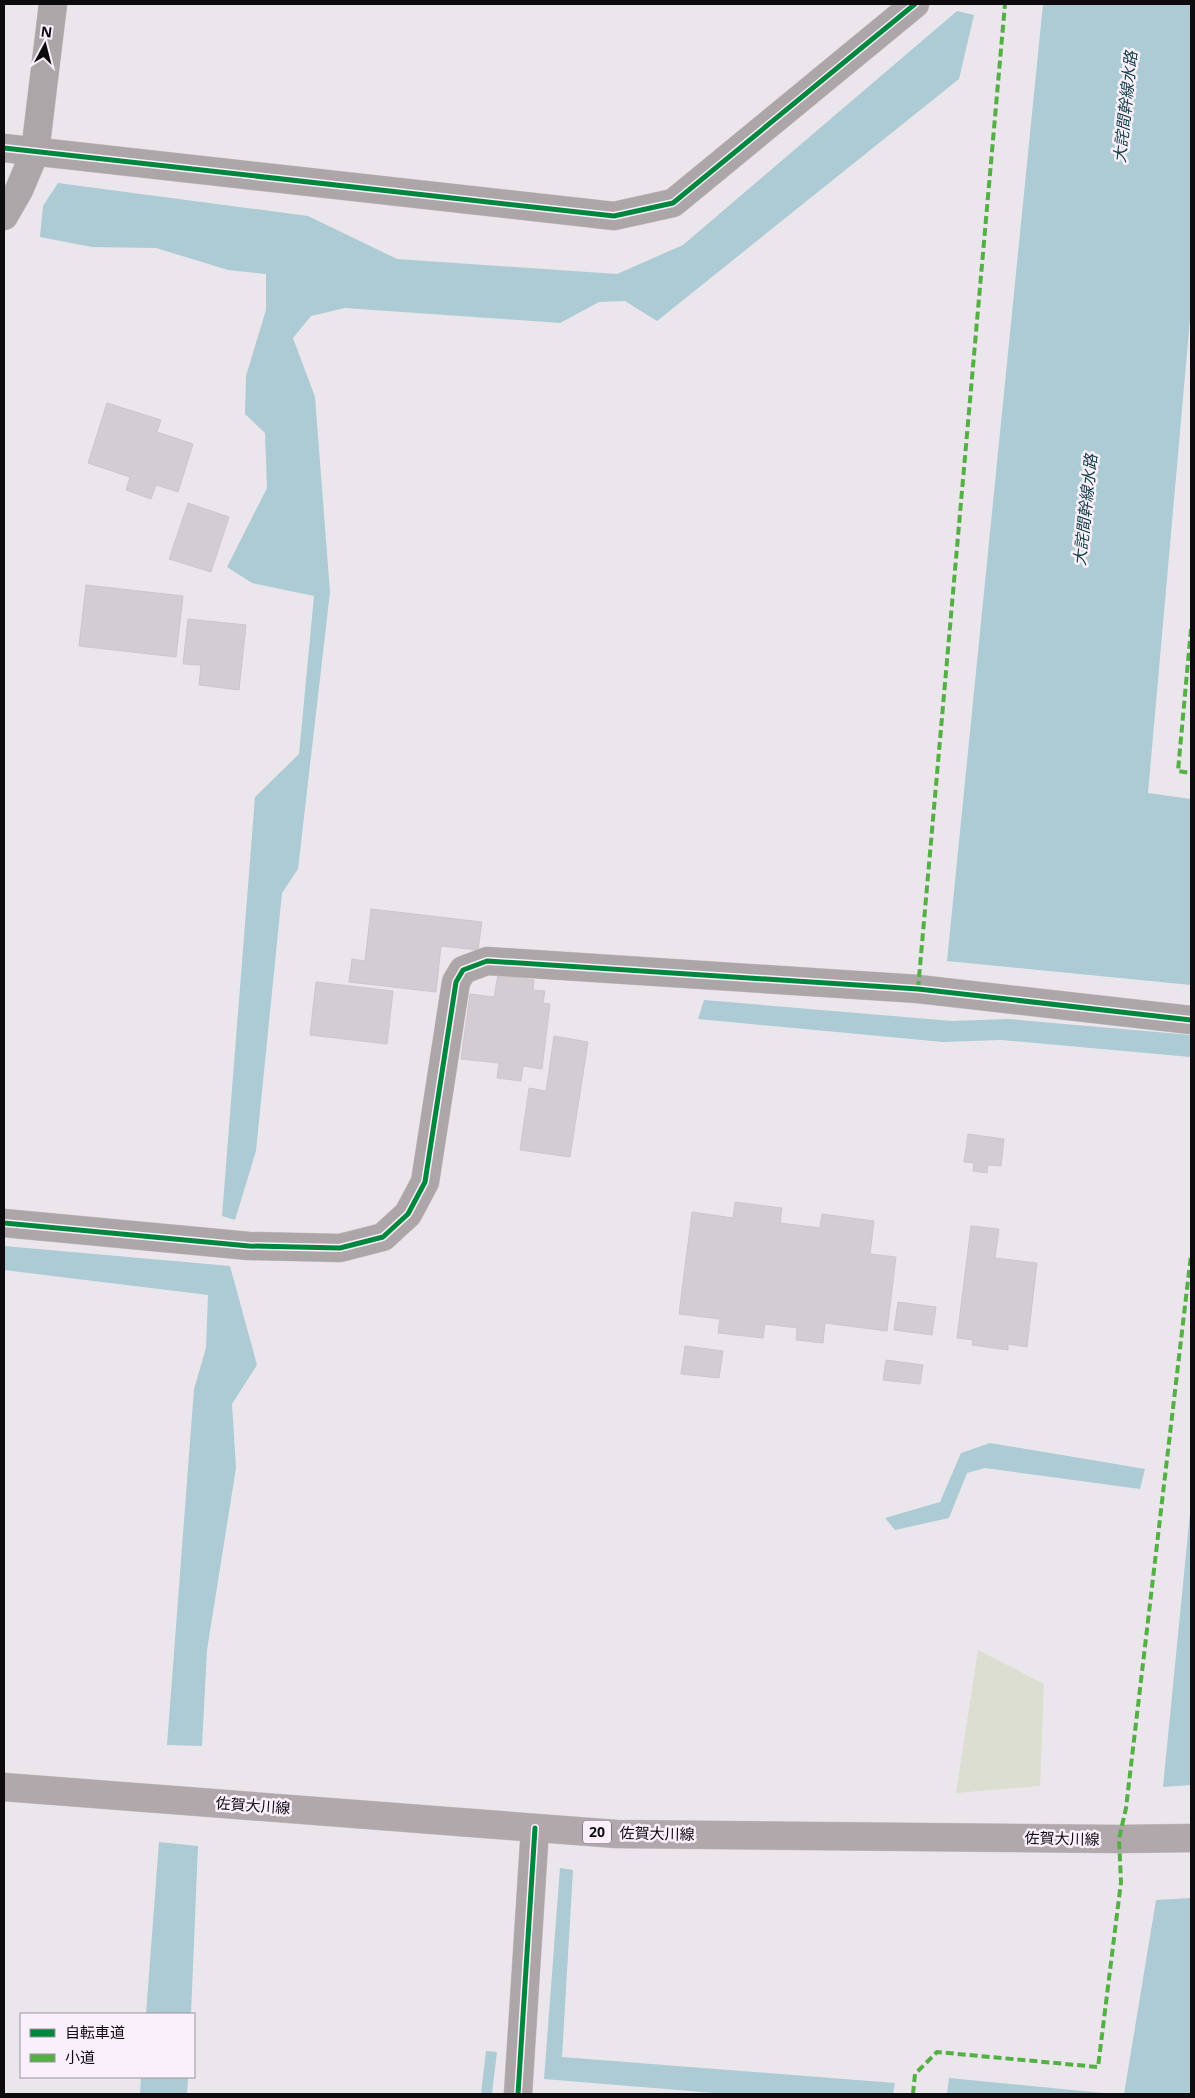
<svg xmlns="http://www.w3.org/2000/svg" width="1195" height="2098" font-family="'Noto Sans','Noto Sans JP',sans-serif">
<rect width="100%" height="100%" fill="#ebe6ec"/>
<!-- green -->
<path fill="#dbded1" d="M978,1650L1044,1684L1040,1786L956,1793Z"/>
<!-- water -->
<g fill="#adcbd4">
<path d="M1043,4H1191V308L1148,793L1191,799V985L947,961Z"/>
<path d="M957,11L974,15L959,79L657,321L625,301L599,302L560,323L345,308L311,316L293,338L315,397L330,592L298,869L282,893L256,1151L235,1220L222,1216L255,797L299,754L314,596L252,583L227,567L267,488L265,433L245,414L246,376L266,310V274L228,270L156,248L92,247L40,237L43,206L58,183L308,216L397,259L617,274L683,245Z"/>
<path d="M704,1000L952,1021L1008,1019L1191,1035V1057L1001,1040L943,1042L698,1019Z"/>
<path d="M4,1246L230,1266L257,1365L232,1404L236,1468L207,1650L202,1746L167,1745L194,1389L206,1348L208,1295L4,1270Z"/>
<path d="M990,1443L1145,1469L1140,1489L985,1468L967,1473L949,1518L895,1530L885,1518L940,1502L961,1453Z"/>
<path d="M1191,1503V1785L1163,1787Z"/>
<path d="M159,1842L198,1846L191,2014H146Z"/>
<path d="M560,1868L573,1870L562,2057L895,2083L893,2094H726L544,2079Z"/>
<path d="M1191,1898V2094H1124L1156,1900Z"/>
<path d="M486,2051L497,2052L492,2094H481Z"/>
<path d="M141,2077H188L187,2094H140Z"/>
<path d="M949,2078L1114,2094H947Z"/>
</g>
<!-- building -->
<g fill="#d2ccd3" stroke="#cbc7cc">
<path d="M107,403L161,420L157,432L193,444L178,492L156,485L151,499L126,490L130,477L88,463Z"/>
<path d="M188,503L229,517L211,572L169,559Z"/>
<path d="M86,585L183,596L176,657L79,646Z"/>
<path d="M188,619L246,625L239,690L199,685L201,665L183,664Z"/>
<path d="M371,909L482,922L478,950L441,946L436,992L349,982L352,959L365,961Z"/>
<path d="M498,975L534,980L533,990L545,991L543,1003L550,1004L542,1069L523,1066L521,1081L497,1078L499,1063L461,1059L470,994L494,997Z"/>
<path d="M316,982L393,991L387,1044L310,1035Z"/>
<path d="M554,1036L588,1042L570,1157L520,1150L529,1088L546,1091Z"/>
<path d="M968,1134L1004,1139L1001,1166L988,1165L987,1173L973,1171L974,1163L964,1162Z"/>
<path d="M735,1202L782,1208L780,1223L820,1228L822,1214L874,1221L870,1254L896,1257L887,1331L825,1323L823,1343L796,1340L797,1328L765,1324L763,1338L718,1333L720,1319L679,1314L692,1212L733,1218Z"/>
<path d="M971,1226L999,1229L995,1258L1037,1263L1027,1347L1008,1344V1350L972,1345L973,1340L957,1338Z"/>
<path d="M898,1302L936,1307L932,1335L894,1330Z"/>
<path d="M685,1346L723,1351L719,1378L681,1374Z"/>
<path d="M886,1360L923,1365L920,1384L883,1380Z"/>
</g>
<g fill="none" stroke-linecap="round" stroke-linejoin="round">
<defs>
<g id="street">
<path d="M4,148L614,216L673,203L915,4"/>
<path d="M4,216L19,190L35,152L53,4"/>
<path d="M4,1223L249,1246L340,1248L383,1237L408,1214L425,1182L456,982L463,970L487,961L918,989L1191,1020"/>
<path d="M518,2094L535,1828"/>
</g>
<path id="primary" d="M4,1787L616,1834L1119,1839L1191,1838"/>
</defs>
<!-- street casing -->
<use href="#street" stroke="#c7c4c8" stroke-width="29"/>
<!-- primary casing -->
<use href="#primary" stroke="#c7c4c8" stroke-width="29"/>
<!-- street -->
<use href="#street" stroke="#aca6a8" stroke-width="28"/>
<!-- primary -->
<use href="#primary" stroke="#b0a8ab" stroke-width="28"/>
<!-- quiet -->
<g stroke="#54b044" stroke-width="4" stroke-dasharray="8 4" stroke-linecap="butt">
<path d="M1191,629L1178,771L1191,773"/>
<path d="M918,989L1005,4"/>
<path d="M913,2094L915,2074L937,2052L1098,2067L1121,1882L1119,1839L1126,1808L1191,1255"/>
</g>
<defs>
<g id="cycleway">
<path d="M4,148L614,216L673,203L915,4"/>
<path d="M4,1223L249,1246L340,1248L383,1237L408,1214L425,1182L456,982L463,970L487,961L918,989L1191,1020"/>
<path d="M518,2094L535,1828"/>
</g>
</defs>
<!-- cycleway casing -->
<use href="#cycleway" stroke="#f9f0fc" stroke-width="8"/>
<!-- cycleway -->
<use href="#cycleway" stroke="#00873e" stroke-width="5"/>
</g>
<g text-anchor="middle" stroke-width="5" stroke-linejoin="round" paint-order="stroke">
<!-- shield labels -->
<rect fill="#f9f0fc" stroke="#545056" stroke-width="1" x="583" y="1820.5" width="28" height="23" rx="4"/>
<g font-size="14" font-weight="bold" fill="#0e0b0f">
<text x="597" y="1837">20</text>
</g>
<!-- street labels -->
<g font-size="15" fill="#0e0b0f" stroke="#f9f0fc">
<text transform="translate(253 1806) rotate(4)" y="5">佐賀大川線</text>
<text transform="translate(657 1834) rotate(1)" y="5">佐賀大川線</text>
<text transform="translate(1062 1839) rotate(1)" y="5">佐賀大川線</text>
</g>
<!-- water labels -->
<g font-size="16" font-style="italic" fill="#154048" stroke="#f9f0fc">
<text transform="translate(1125 107) rotate(-84)" y="6">大詫間幹線水路</text>
<text transform="translate(1085 510) rotate(-84)" y="6">大詫間幹線水路</text>
</g>
</g>
<!-- border -->
<rect width="1195" height="2098" fill="none" stroke="#0e0b0f" stroke-width="10"/>
<!-- legend -->
<rect x="20" y="2013" width="175" height="65" fill="#f9f0fc" stroke="#9b949d"/>
<rect x="30" y="2029" width="25" height="8" fill="#00873e" stroke="#9b949d"/>
<text x="65" y="2038" font-size="15" fill="#0e0b0f">自転車道</text>
<rect x="30" y="2054" width="25" height="8" fill="#54b044" stroke="#9b949d"/>
<text x="65" y="2063" font-size="15" fill="#0e0b0f">小道</text>
<!-- north arrow -->
<g transform="translate(45 45) rotate(7)" stroke="#f9f0fc" stroke-width="4" paint-order="stroke">
<path d="M0-4L9 19L0 12L-9 19Z" fill="#0e0b0f"/>
<text y="-8" font-size="14" font-weight="bold" text-anchor="middle" fill="#0e0b0f">N</text>
</g>
</svg>
